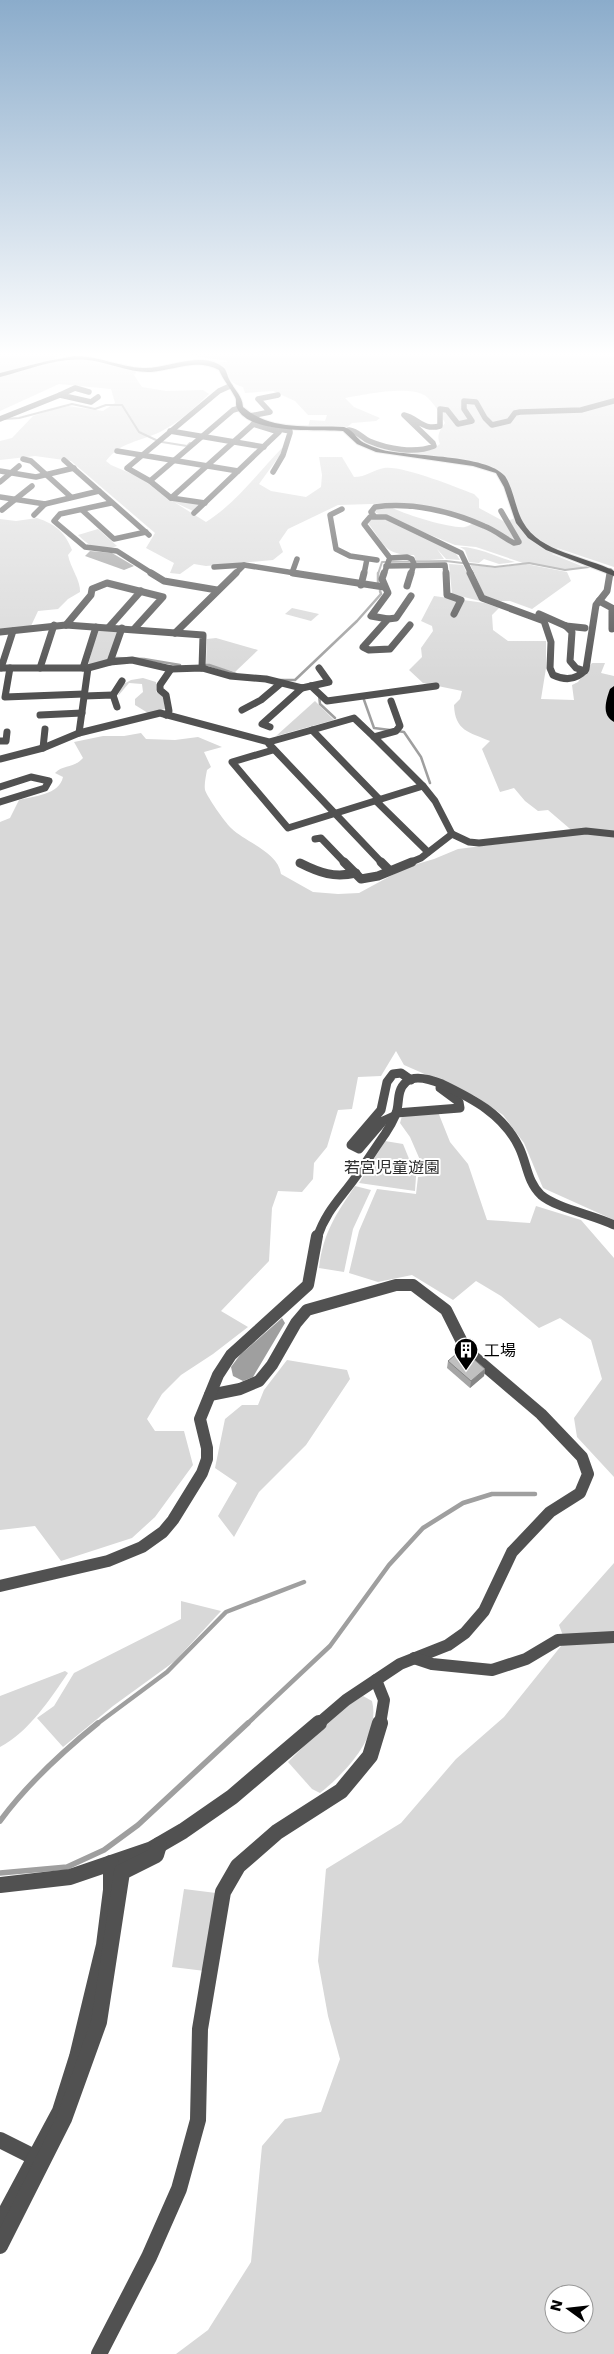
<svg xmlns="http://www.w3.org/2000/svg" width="614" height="2354" font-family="'DejaVu Sans','Noto Sans JP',sans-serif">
<rect width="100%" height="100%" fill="#fff"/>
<!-- green -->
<g fill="#d8d8d8" fill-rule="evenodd">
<path d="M0,351H78L55,357L58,363L86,359L137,371L134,375L142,387L166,391L203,390L209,394C195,408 178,423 160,432C139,442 120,442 106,461L111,465L139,477L170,499L201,504L193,511L174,502L206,522C236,503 257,474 282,448H285L259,484L271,491L306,497L321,487L322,475L319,457H342L354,477C366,477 373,470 384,468C401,465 456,487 474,494L479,499V508L505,522L515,518C512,506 512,487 506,476C491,454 415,465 394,452C408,452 428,454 440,444C436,436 440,430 445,423C440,413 435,405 427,397C411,384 364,395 345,398L354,407L380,418L376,421L352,423L346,428L308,427L310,420L325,421L327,415H308L295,401L273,391L245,393L243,387C231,384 229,379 225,368L217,363L230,361L198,357L183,351H614V567L557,548L552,554L584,567L565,570L523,563L476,547L455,545L374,512L377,507L387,505C399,513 451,529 465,527C469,526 473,523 476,521L405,503L338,505L288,529L279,542L283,552L273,560L206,566L194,564L180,574L170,573L174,563L146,548L155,533L71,461L35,456L0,460V441L12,438L33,416L51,410L68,406L103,411L115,403L111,389L59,384L0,411Z"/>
<path d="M37,518C55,524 65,532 72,550L68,555C70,567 81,581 80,592L68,599L58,609L38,611L31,626L0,629V519L16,521Z"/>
<path d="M380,518L397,523L455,552L460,560L446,559L437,549L444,559L416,561L414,555C384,555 385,545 368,523L369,520Z"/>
<path d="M98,529L117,546C99,552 90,547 78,535Z"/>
<path d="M460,547C479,547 496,557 515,562L499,564L484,559L479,563L469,562L465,550Z"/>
<path d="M449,564L463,565L480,601L452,594Z"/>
<path d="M470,564L494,568L526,564L567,572L571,581L532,609L510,601H494L485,597Z"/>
<path d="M434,596L485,603L499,608L492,615L493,630L508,641H546V668L541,699L574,700L572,685L578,682L592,663H605L601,673L614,676V1220L543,1188L524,1143L503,1115L475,1096L404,1065L396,1051L381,1076L358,1077L352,1109L338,1110L327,1147L314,1163L313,1179L302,1192L278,1191L272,1208L269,1261L221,1311L248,1327L213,1354L181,1375L162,1394L147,1419L155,1431H184L193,1465L155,1517L132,1538L61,1561L35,1526L0,1530V822L10,818L19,800C34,796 59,795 63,777L55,773C64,764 73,769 83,758L74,742L103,736H124L141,733L146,739L175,740L198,737L222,747L204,752L211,767L207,770C206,776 204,784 205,790C208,798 224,821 231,828C245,842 278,852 281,874L313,892L338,894L359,893L407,867L434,859L458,849L576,834L548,810L538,811L525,801L514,788L500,792L482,749L490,741C469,732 455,731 454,705L460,699L462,691L423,683L409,670L422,657L421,648L433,631L432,626L421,621Z"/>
<path d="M292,608L319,614L311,621L285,614Z"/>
<path d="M98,629L118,631L109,659L88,665Z"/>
<path d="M216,638L258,650L235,672L206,664L207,639Z"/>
<path d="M143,678L156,682V692L163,695L165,709L148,713L135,705V699L143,692L142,684L129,683L118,696L122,685L131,680Z"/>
<path d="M315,701L334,720L276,736Z"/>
<path d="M438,1112L450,1142L468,1164L487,1220L530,1223L536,1206L581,1220L614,1258V1477L577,1437L574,1418L602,1379L591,1340L560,1318L539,1328L501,1296L476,1281L453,1300L412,1275L378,1282L349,1273L359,1231L377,1189L416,1194L418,1177L427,1176L410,1137L400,1123L402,1116Z"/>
<path d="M385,1141L403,1144L416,1176L415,1191L359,1183Z"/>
<path d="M355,1186L371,1190L353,1229L344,1272L319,1268C323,1233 336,1214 355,1186Z"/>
<path d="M287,1360L347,1370L350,1379L306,1445L259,1492L234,1537L218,1516L237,1483L215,1468L225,1419L242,1405H258L264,1390Z"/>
<path d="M614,1563V2354H176L208,2330L251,2262L262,2146L285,2119L321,2112L340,2059L328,2016L318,1961L326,1869L401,1823L456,1759L504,1717L565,1641L559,1625ZM554,2294H584V2324H554Z"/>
<path d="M181,1601L221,1611L175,1661L113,1706L63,1747L37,1718L54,1706L74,1673L181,1619Z"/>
<path d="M65,1671L68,1673C50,1699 29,1732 0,1747V1696Z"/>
<path d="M363,1696L372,1701C381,1736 345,1773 320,1793L312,1789L288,1762L340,1710Z"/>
<path d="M184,1889L216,1893L205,1971L172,1967Z"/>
</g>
<!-- water -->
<g fill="#9f9f9f">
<path d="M90,551L112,553L134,566L124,570L85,556Z"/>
<path d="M282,1318L285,1323L253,1377L243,1381L233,1376L231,1367L240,1355Z"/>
</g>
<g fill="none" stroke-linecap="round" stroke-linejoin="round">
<!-- stream-far3 -->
<g stroke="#9f9f9f" stroke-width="2">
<path d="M4,419L19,418L72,404L95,409L106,405H122L139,432L156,440"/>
<path d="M162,442L187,446L190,443"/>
<path d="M378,574L382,562L446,561L495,567L529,563L565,570L589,567"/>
</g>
<!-- stream-far2 -->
<g stroke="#9f9f9f" stroke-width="2.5">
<path d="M378,584V573"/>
<path d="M115,658L144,659L180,665"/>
<path d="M202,665H209L236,674"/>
<path d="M280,680H295L357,621L381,594L380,591"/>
<path d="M319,695L320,704L335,718"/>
<path d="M361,698L363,697L374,728L390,730"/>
<path d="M397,731L404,732L421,757L430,783"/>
</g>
<!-- stream-far1 -->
<g stroke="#9f9f9f" stroke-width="4.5">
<path d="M97,1724L167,1672L226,1612L304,1582"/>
<path d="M247,1724L330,1646L389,1565L423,1528L463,1503L492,1494H535"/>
</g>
<!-- stream -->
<g stroke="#9f9f9f" stroke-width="5.5">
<path d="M0,1821C28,1783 62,1752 98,1723"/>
<path d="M0,1873L67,1867L104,1850L138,1825L248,1723"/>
</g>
<defs>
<g id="primary">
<path d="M75,356C99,356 120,367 143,368C167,369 201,350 223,367C227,370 227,376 230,381C235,391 242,395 243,407C272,432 308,425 344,427C353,430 355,436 361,441C367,445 376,448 383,450C412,457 486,454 505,476C514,490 515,508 523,522C540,553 586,556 614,571V576L546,550L528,538L516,523L504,487L496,473L473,466L376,452L357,444L343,431C319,429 249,435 237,408C235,404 237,400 235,397C230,387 223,380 219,370C197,358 175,370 151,372C129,373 109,362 87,360C58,357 28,370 0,377V373L47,361Z"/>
<path d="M614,686V722C601,715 606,700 610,689Z"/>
</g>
</defs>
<!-- primary casing -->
<use href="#primary" stroke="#dbdbdb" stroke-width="2"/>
<!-- street-far4 -->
<g stroke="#515151" stroke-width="5.5">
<path d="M89,392L75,388L60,395L91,402L98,397"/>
<path d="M250,416L270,412L258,399L278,395"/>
<path d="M0,419L60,395"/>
<path d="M349,430C358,431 362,438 369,441C388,449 415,454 434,446L433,443L404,415C418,418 423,431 440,426V409L447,410L458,424L472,421L464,409V401L476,402L485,418L492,425L509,421L515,413L520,412L581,410L614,401"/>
<path d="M170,431L264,447"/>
<path d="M117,451L238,471"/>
<path d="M23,459L31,461L71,497"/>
<path d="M64,460L149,535"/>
<path d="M0,471L36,477L74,468"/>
<path d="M273,472L283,455L290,433V431L274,428"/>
<path d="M150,481L233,410L240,408"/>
<path d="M0,482L19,466"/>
<path d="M0,497L45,504L99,491"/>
<path d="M171,498L258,420"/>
<path d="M111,503L60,514L54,521L85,547L117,551L153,574"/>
<path d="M205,503L171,498L150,481L127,468L219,391L230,386"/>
<path d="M342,509L330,515L336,549L350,556L377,560"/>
<path d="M2,510L32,486"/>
<path d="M82,510L114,539L146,532"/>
<path d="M194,513L279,432L253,424"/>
<path d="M34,515L45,504"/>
<path d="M374,516L371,512L375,507C411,502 451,511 484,526C495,530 504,538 514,543L519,542L501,511"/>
<path d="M390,558L364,524L370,517H386L461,553L471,574"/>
<path d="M390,558L407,557L412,559L414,564L411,574"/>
<path d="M386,566L445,565L446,574"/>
<path d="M214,567L244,565"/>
<path d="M292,573L297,559"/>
<path d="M235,574L244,565L301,574"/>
<path d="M364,574L367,559"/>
<path d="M384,574L389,560"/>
<path d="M610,574V571"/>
</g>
<!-- street-far3 -->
<g stroke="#515151" stroke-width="7">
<path d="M151,573L164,581L217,590"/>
<path d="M293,573L384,587"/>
<path d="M384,573L382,579L388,593L371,616L388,619"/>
<path d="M446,573L447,595L461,600L454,614"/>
<path d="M470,573L482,598L544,621L551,642L550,668L553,675C566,681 577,680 586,669L596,605L607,591L610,573"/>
<path d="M361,585L364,573"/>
<path d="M407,586L411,573"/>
<path d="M599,601L612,608V629"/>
<path d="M539,614L566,626L585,628"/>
<path d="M66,625L91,595L92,589L107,583L163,597L134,629"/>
<path d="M410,625L390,649L369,650L363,647L388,619L396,618L411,596"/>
<path d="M566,626L572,632L570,661L576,668L585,671"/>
<path d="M109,627L141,591"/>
<path d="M0,632L66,625L203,635L202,668"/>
<path d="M175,633L236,573"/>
<path d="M110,662L122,628"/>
<path d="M0,668H88L79,733"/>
<path d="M1,668L13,631"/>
<path d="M10,668L5,697L84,694"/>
<path d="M40,668L54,625"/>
<path d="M83,668L96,627"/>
<path d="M88,668L110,662L132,660L171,669L202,668L230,676L266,679L302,688L329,682L319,668"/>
<path d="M311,686L327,701L436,686"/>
<path d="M113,695L122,681"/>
<path d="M84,696L113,695L117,707"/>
<path d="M242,710L261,700L280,684"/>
<path d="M40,715L82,713"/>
<path d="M166,715L169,711L166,695L160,690V685L171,669"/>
<path d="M270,727L262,724L302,688"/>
<path d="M312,730L354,718L374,737L396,731L400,726L391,701"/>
<path d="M0,741H6L7,732"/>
<path d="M269,744L382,863"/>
<path d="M43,748L45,729"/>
<path d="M273,750L232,762L288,828L423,786L374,737"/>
<path d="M0,759L43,748L79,733L160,713L269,742L312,730L380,800"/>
<path d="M0,787L31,777L49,781L45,788L0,802"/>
<path d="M376,801L428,852"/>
<path d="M452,834L469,842L479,843L586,831L614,834"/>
<path d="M315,839L321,838L345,863"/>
<path d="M409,863L421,858L452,834L435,801L423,786"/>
</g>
<!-- street-far2 -->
<g stroke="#515151" stroke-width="9">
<path d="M344,862L361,879L378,876L412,862"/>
<path d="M381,862L389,870"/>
<path d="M300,863C320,873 334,878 356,873"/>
<path d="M396,1113L460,1108L459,1102L440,1088"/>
<path d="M394,1116L383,1121L359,1149L351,1145L381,1110L387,1082L393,1074L401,1073L411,1080"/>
<path d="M317,1238C326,1211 340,1199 355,1178C366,1163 375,1148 385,1134C389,1128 393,1121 396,1114C400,1102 396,1091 406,1082C415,1074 432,1080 442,1084C473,1099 503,1114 519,1147C527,1163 527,1182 541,1195C556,1208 594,1215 614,1225"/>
</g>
<!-- street-far1 -->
<g stroke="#515151" stroke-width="12">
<path d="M210,1395L240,1389L259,1381L272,1365L296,1323L307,1310L396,1285H413L446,1310L466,1350L541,1414L582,1457L588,1474L580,1493L550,1512L512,1552L484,1611L465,1633L448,1645L400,1664L346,1700L318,1724"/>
<path d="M0,1586L108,1561L142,1547L163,1532L173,1520L202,1473L207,1459V1448L200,1419L218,1375L231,1355L308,1285L317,1236"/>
<path d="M414,1658L432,1664L492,1670L526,1659L558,1640L614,1637"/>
<path d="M376,1680L384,1700L380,1724"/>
</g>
<!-- street -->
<g stroke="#515151" stroke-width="16">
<path d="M0,1885L70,1877L152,1849L183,1831L232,1797L319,1723"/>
<path d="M0,2140L36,2158"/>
<path d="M0,2223L60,2111L77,2057L104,1945L111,1890V1863"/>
<path d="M0,2246L64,2119L99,2022L122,1872L156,1855L159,1845"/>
<path d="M99,2354L149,2257L179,2189L198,2120L200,2029L223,1892L238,1866L277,1832L341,1791L370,1756L380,1723"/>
</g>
<!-- primary -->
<use href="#primary" fill="#000" fill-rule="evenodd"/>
</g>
<!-- wall -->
<path fill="#a5a5a5" d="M448,1361L485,1369L484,1376L470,1388L447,1368Z"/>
<!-- shaded-wall -->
<path fill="#868686" d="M485,1369L484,1376L470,1388L471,1381Z"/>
<!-- building -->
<path fill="#c0c0c0" stroke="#868686" d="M462,1349L485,1369L471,1381L448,1361Z"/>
<!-- sky -->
<linearGradient id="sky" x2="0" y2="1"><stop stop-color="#8baccb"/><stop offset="0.52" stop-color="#fff"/><stop offset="1" stop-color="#fff" stop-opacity="0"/></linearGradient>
<rect width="614" height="680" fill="url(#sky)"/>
<!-- icons -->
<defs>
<symbol id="building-pin" viewBox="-11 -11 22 30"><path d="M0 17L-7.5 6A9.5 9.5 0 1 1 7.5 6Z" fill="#000" stroke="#fff"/><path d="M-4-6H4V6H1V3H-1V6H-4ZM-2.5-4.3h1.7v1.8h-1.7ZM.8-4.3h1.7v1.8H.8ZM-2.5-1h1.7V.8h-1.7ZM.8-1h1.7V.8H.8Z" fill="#fff"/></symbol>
</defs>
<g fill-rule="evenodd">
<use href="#building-pin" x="452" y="1336" width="28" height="38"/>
</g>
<g text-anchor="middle" stroke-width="4" stroke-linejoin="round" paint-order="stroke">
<!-- park labels -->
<g font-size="16" fill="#2f2f2f" stroke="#fff">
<text x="392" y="1173">若宮児童遊園</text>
</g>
<!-- poi labels -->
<g font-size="16" fill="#000" stroke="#fff" text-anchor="start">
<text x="484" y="1356">工場</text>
</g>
</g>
<!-- north arrow -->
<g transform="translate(569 2309) rotate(285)"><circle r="24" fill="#ffffff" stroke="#999999"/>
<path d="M0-4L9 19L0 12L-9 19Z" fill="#000000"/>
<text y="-8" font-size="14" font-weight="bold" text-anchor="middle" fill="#000000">N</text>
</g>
</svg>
